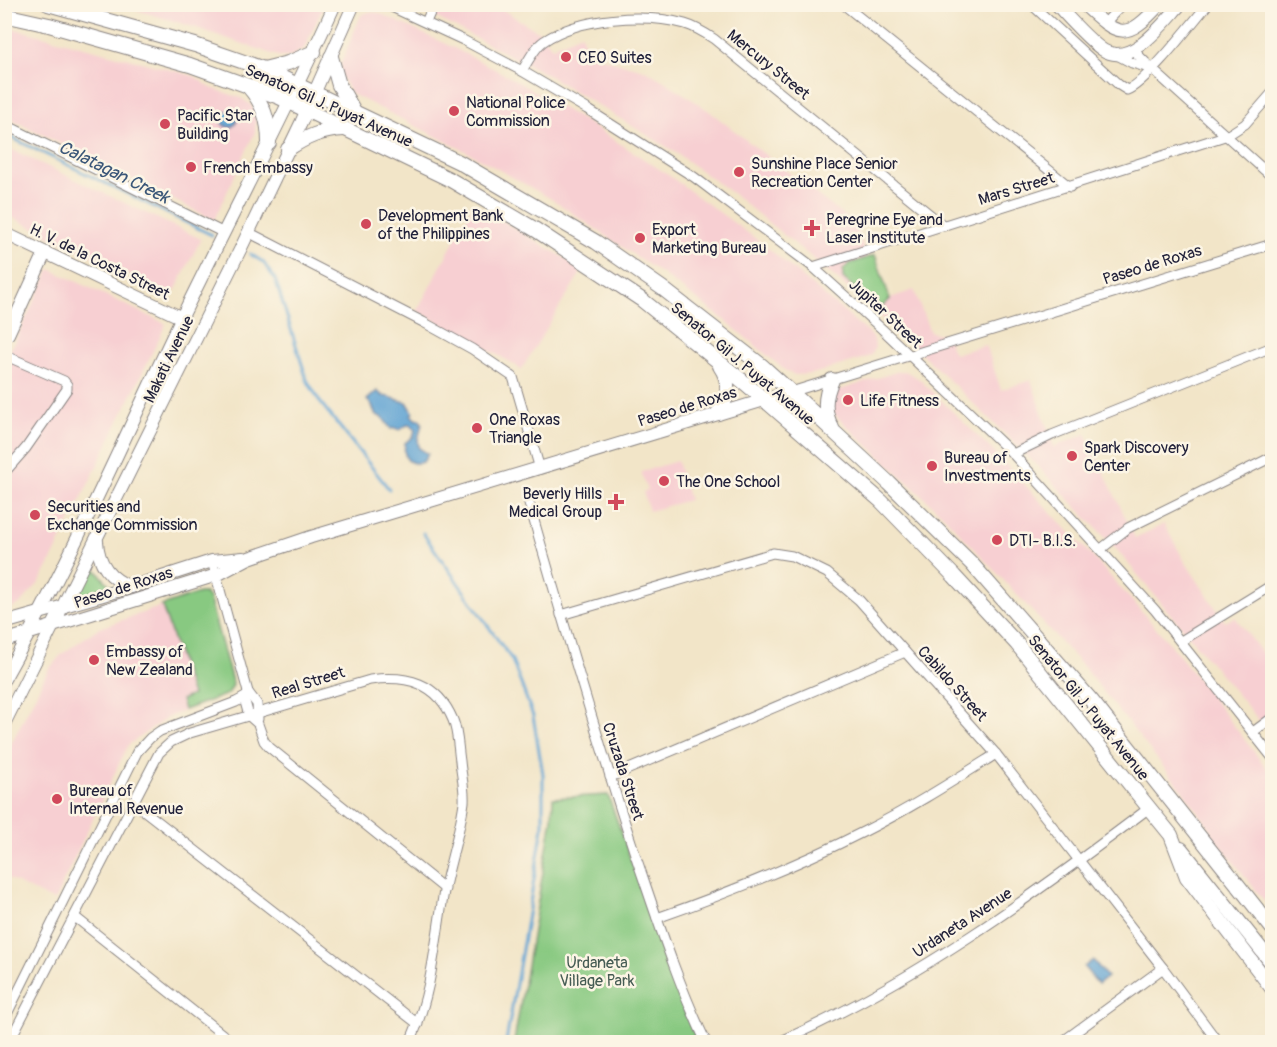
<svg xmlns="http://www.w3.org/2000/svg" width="1277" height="1047" font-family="Pangolin,sans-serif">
<rect width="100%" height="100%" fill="#fcf5e5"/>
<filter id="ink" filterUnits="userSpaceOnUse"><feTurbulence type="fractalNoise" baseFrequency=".0167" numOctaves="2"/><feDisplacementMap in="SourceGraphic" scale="12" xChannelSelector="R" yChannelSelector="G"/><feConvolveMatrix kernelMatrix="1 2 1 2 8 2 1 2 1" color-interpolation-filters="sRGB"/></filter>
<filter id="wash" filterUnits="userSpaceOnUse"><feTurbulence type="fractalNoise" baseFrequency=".008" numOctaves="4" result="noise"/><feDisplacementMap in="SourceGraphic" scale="24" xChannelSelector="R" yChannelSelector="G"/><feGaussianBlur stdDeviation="1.35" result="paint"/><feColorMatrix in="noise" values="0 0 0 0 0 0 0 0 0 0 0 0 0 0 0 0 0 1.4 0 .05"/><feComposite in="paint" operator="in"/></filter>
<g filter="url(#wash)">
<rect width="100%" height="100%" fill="#f2e5c8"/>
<!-- built -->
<g fill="#f7cfd2">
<path d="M120,5H324L304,49L289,57H281L194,27Z"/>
<path d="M412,5H506L503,10L539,32L552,47L581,34L588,54L647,71L669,84L709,111L857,226L866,258L875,255L890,298L914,290L930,332L946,335L954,354L986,345L1001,390L1031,380L1054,447L1086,434L1135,538L1164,524L1184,560L1225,622L1235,617L1272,666V736L1117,550L1031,459L898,331L810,256L733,194L672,150L546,74Z"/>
<path d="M369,12L379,13L454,48L506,75L586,122L664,172L763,244L870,334L874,339L875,348L872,354L868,357L812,374L795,375L786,371L723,319L665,276L553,200L471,154L350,93L340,74L341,63L361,15Z"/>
<path d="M4,26L194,76L211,88L241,98L251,105L256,115L255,132L214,220L5,116Z"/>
<path d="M4,146L201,239L176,289L171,292L163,291L5,214Z"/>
<path d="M474,204L583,269L521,370L514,364L417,311Z"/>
<path d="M50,269L166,324L49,565L39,583L20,604L5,611V361Z"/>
<path d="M905,371L918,378L992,450L1094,558L1172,646L1272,775V911L1211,833L1212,831L1182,790L1082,665L944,516L835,415L832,410V397L834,392L896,372Z"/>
<path d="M677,461L689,500L649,511L643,492L647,490L641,472Z"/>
<path d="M199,593H205L209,598L233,685L231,691L228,694L168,717L128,745L54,901L5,877L4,758L48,670L62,654L97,629Z"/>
</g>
<!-- green -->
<g fill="#88c981" stroke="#55765e" stroke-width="1.5">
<path d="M875,255L890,299L879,310L843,278V270L849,264Z"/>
<path d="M91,564L111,587L76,597Z"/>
<path d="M199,593H205L209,598L233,685L228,694L184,710L181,700L192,695L162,606Z"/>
<path d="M608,795L684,1010L698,1042H514L552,819L553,798Z"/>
</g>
<!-- water -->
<g fill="#5ea3d3" stroke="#406287" stroke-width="1.5">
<circle cx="229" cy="119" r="8"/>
<path d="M377,391L383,396C392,397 398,401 407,402L413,412L411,415L416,420L419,419L422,423L418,440L419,448L428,454L423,462C407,466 403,457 405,443L413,437L415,430L411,425H407L400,430L395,428L391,429L383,418L375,414L372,405L367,400Z"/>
<path d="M1093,960L1107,977L1098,984L1084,967Z"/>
</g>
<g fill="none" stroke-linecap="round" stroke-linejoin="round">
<!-- stream -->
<g stroke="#5ea3d3" stroke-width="3">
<path d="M4,134L212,235"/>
<path d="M250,254L263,262L275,279L307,380L320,402L389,489"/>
<path d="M423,533L512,660L533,716L543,774V827L506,1042"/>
</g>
</g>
</g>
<g filter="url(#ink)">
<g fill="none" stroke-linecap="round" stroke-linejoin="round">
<defs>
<g id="street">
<path d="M385,4L463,40L522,71L587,109L694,177L813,267L882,329L1013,454L1155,610L1272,757"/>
<path d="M843,4L1070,187"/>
<path d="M1031,4L1119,85L1127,90C1145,84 1193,22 1208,4"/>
<path d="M426,22L434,4"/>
<path d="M1104,24L1123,4"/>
<path d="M1133,50L1152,69L1272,177"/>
<path d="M1115,54L1132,63L1149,68"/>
<path d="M522,71C528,61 535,47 544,41C580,17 645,13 685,24C696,27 705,33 714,39L944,226"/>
<path d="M4,124L224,233"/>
<path d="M248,232L423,322L472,349L513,377L540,469"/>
<path d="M813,267L1228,135L1245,124L1272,93"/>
<path d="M4,355L64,381L67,385V389L26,448L4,473"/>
<path d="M791,392L1272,244"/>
<path d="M1013,454L1052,435L1272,347"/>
<path d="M529,503C563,622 598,742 637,860C658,921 678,984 706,1042"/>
<path d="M1101,549L1128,528L1272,457"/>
<path d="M212,561L248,692L257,704L258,719"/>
<path d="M561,615L773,553L792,556L827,573L859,600L996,754L1163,968L1218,1042"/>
<path d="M1181,641L1272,585"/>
<path d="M244,698L249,716L258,724L264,741L269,747L445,889"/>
<path d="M1253,732L1272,718"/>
<path d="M610,777L905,652"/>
<path d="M133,802L418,1024"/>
<path d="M75,917L232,1042"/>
<path d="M657,918C728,893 798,865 865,831C911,808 953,781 996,754"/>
<path d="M4,1020L137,752L150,738L160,731L236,702L247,696L248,692"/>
<path d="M9,1042L159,753L171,742L190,733L370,680C407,675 437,682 453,720C458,732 458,748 460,761C461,774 465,789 464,802C460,832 450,861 444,891C435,943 432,994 410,1042"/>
<path d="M779,1042C913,983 1033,896 1149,808"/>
<path d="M1062,1042L1163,968"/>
</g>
<g id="secondary">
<path d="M1056,4C1069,18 1088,40 1103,50C1131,68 1164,22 1181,4"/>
<path d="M1083,4C1118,37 1126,42 1160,4"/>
<path d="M4,233L182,318"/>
<path d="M8,334L45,253"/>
<path d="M97,541C98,564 110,579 131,587"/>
<path d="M4,623L131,587L212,561L243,558"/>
<path d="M4,641L217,575L249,558L311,537L791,392"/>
<path d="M4,679C70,562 123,440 181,319C232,214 287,111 335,4"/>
<path d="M4,724L240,250L301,123L354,4"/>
</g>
<g id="primary">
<path d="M48,4L195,45L264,69L459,162L596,242L662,288L761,365L791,392L889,483L971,563L1091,700L1272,928"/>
<path d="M4,15L49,25L190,65L279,97L449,179L536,230L642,300L745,383L881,501L954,576L1017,644L1149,808L1171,835L1187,877L1272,988"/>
<path d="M331,57L339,85L355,113"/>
<path d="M264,69L288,63L314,52"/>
<path d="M248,86C263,103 269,120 269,143"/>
<path d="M288,149C306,137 322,130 344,129"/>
<path d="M718,413C729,397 731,382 720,366"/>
<path d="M832,428C823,412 824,397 832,380"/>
<path d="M1181,849L1272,963"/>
</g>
</defs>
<!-- street casing -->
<use href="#street" stroke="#8a8482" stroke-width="11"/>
<!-- secondary casing -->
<use href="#secondary" stroke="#8a8482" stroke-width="14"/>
<!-- primary casing -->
<use href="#primary" stroke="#8a8482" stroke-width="16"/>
<!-- street -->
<use href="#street" stroke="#fff" stroke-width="9"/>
<!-- secondary -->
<use href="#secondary" stroke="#fff" stroke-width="12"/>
<!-- primary -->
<use href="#primary" stroke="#fff" stroke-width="14"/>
</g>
</g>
<!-- markers -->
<g fill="#d1495b" stroke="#fcf5e5" stroke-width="2">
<circle cx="566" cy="57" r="6"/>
<circle cx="454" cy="111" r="6"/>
<circle cx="165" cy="124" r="6"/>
<circle cx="191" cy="167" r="6"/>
<circle cx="739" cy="172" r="6"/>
<circle cx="366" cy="224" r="6"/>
<path d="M809 219h6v6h6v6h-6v6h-6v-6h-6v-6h6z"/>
<circle cx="640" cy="238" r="6"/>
<circle cx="848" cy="400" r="6"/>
<circle cx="477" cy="428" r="6"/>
<circle cx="1072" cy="456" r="6"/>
<circle cx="932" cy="466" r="6"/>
<circle cx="664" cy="481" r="6"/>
<path d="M613 493h6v6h6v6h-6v6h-6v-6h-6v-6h6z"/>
<circle cx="35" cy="515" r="6"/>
<circle cx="997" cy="540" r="6"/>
<circle cx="94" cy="660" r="6"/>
<circle cx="57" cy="799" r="6"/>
</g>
<g text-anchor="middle" stroke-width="5" stroke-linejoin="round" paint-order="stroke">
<!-- poi labels -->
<g font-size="16" fill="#22223b" stroke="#fcf5e5" text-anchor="start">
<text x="578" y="63">CEO Suites</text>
<text x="466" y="108">National Police<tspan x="466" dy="18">Commission</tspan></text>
<text x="177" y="121">Pacific Star<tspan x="177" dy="18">Building</tspan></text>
<text x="751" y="169">Sunshine Place Senior<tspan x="751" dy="18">Recreation Center</tspan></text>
<text x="203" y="173">French Embassy</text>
<text x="378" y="221">Development Bank<tspan x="378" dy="18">of the Philippines</tspan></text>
<text x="826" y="225">Peregrine Eye and<tspan x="826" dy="18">Laser Institute</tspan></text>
<text x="652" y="235">Export<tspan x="652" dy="18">Marketing Bureau</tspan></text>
<text x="860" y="406">Life Fitness</text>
<text x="489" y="425">One Roxas<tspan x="489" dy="18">Triangle</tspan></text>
<text x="1084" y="453">Spark Discovery<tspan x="1084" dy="18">Center</tspan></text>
<text x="944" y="463">Bureau of<tspan x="944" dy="18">Investments</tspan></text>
<text x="676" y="487">The One School</text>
<text x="602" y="499" text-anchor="end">Beverly Hills<tspan x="602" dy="18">Medical Group</tspan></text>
<text x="47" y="512">Securities and<tspan x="47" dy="18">Exchange Commission</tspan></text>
<text x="1009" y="546">DTI- B.I.S.</text>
<text x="106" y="657">Embassy of<tspan x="106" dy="18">New Zealand</tspan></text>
<text x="69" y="796">Bureau of<tspan x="69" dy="18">Internal Revenue</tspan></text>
</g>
<!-- street labels -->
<g font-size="16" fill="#22223b" stroke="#fcf5e5">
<text transform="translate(769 64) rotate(39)" y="6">Mercury Street</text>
<text transform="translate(329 105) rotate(24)" y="6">Senator Gil J. Puyat Avenue</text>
<text transform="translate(1016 188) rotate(-17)" y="6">Mars Street</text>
<text transform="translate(100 261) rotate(26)" y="6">H. V. de la Costa Street</text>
<text transform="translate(1152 264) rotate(-17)" y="6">Paseo de Roxas</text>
<text transform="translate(886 313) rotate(43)" y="6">Jupiter Street</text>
<text transform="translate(168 359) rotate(-64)" y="6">Makati Avenue</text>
<text transform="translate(743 363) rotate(40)" y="6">Senator Gil J. Puyat Avenue</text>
<text transform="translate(687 406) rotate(-17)" y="6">Paseo de Roxas</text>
<text transform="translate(123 587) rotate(-18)" y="6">Paseo de Roxas</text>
<text transform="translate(308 682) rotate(-17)" y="6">Real Street</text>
<text transform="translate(953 683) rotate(48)" y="6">Cabildo Street</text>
<text transform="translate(1089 707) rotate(51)" y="6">Senator Gil J. Puyat Avenue</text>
<text transform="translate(624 771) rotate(72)" y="6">Cruzada Street</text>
<text transform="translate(962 922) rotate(-33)" y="6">Urdaneta Avenue</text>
</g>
<!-- park labels -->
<g font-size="16" fill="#465c54" stroke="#fcf5e5">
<text x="597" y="968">Urdaneta<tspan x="597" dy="18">Village Park</tspan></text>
</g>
<!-- water labels -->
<g font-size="18" font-style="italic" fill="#3a5678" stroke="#fcf5e5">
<text transform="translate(114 172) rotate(26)" y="6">Calatagan Creek</text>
</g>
</g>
<!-- margin -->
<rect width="1277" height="1047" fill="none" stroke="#fcf5e5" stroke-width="24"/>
</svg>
